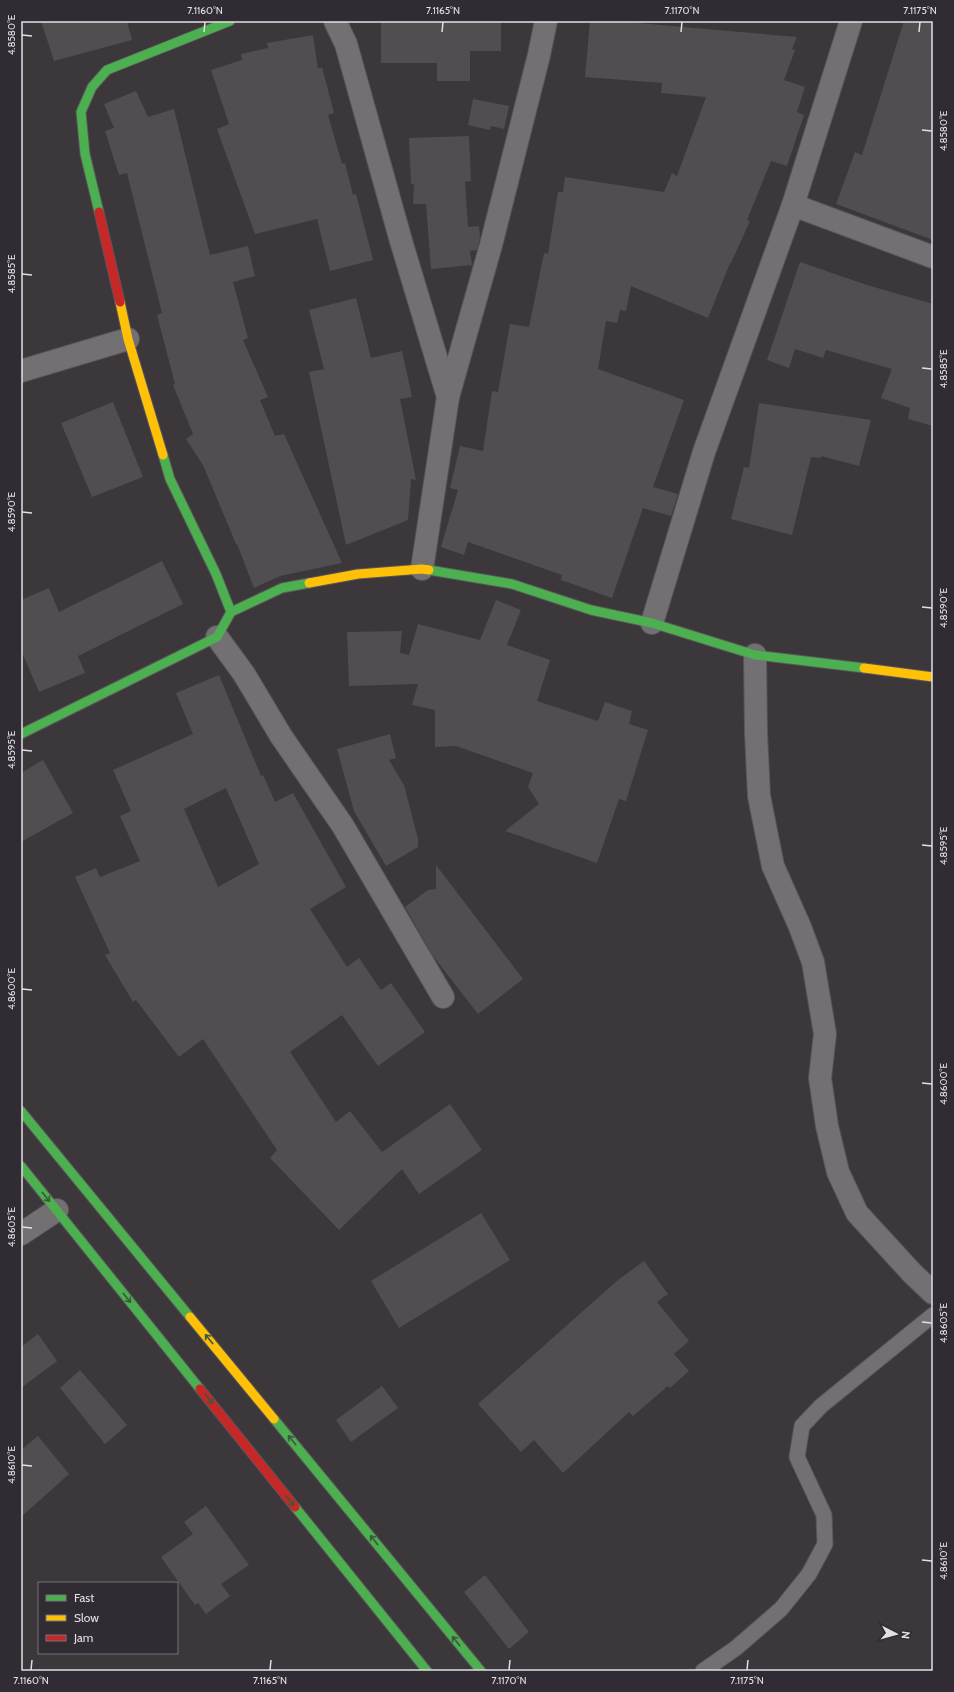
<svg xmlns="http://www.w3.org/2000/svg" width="954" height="1692" font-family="Cabin,sans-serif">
<rect width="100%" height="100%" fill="#3b373b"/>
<!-- building -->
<g fill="#514e51" fill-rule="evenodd">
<path d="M41,21H127L132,40L54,61Z"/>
<path d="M381,21H501V51H470V81H437V63H381Z"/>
<path d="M590,21H615L797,37L792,49L795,50L784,80L805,87L797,112L804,115L787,166L771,161L747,220L750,221L731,263H730L708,318L631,286L626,311L620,310L617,323L606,321L598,369L684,400L653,487L678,494L671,516L643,508L612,598L561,580L562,575L468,542L464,555L441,547L458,490L450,488L460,446L483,451L492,391L498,392L510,324L529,327L544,253L548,254L558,192H563L565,177L664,192L672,173L677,176L706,97L661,93L662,83L585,77Z"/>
<path d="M904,21H933V240L836,204L855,152L862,155Z"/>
<path d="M313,35L318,69L322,67L334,113L328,115L342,164L345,163L353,195L356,194L373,260L330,271L317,219L255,234L217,129L229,124L211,70L242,60L241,54L268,48L267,43Z"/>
<path d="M136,91L148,117L174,109L210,255L248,246L255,276L233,282L248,338L243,340L268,397L260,400L275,436L284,434L342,563L280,576L254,588L237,544H236L203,465L186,439L193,434L173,385L175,384L157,315L162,313L127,173L119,175L105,131L114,128L104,104Z"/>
<path d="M473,99L509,106L504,129L491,126L490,130L468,125Z"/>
<path d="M469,136L471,181L465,182L468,227L479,226L480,238L477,250L470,251L472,265L431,269L426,204H413L414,184H411L409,138Z"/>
<path d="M800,262L867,285L933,304V426L908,419L910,408L881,398L892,369L826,350L823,358L795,349L789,368L767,360Z"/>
<path d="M356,298L371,358L402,351L412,397L400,399L416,480L411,479L408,520L346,545L309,372L324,369L309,310Z"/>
<path d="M113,402L143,477L92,497L61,423Z"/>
<path d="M759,403L871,420L859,466L821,456V458L811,457L792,535L731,519L744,467L749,468Z"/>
<path d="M162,561L183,604L78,656L85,673L39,692L21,650V600L49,588L59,612Z"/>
<path d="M496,600L521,610L507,645L550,660L537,701L598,721L605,702L632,711L629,724L648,730L626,801L619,799L597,863L505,831L539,804L528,787L533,773L456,746L435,747V710L412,705L418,684L349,686L347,632L402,631L400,653L409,655L418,624L480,640Z"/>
<path d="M219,675L261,776L263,775L275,802L293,793L346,887L310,909L347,967L359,958L381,990L391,983L425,1032L378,1066L342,1015L290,1052L336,1122L350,1111L382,1152L450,1104L482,1150L419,1194L402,1169L339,1230L270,1158L277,1150L203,1039L179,1057L136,1000L133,1002L105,955L110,953L75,877L96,868L100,877L140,861L120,816L131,811L113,770L193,734L176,693ZM226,788L259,864L218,887L184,809Z"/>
<path d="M390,734L396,758L389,760L404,785L418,839V847L386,866L354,811L337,749Z"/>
<path d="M43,760L73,813L21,842V773Z"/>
<path d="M436,865L523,979L478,1014L433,956L405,907L428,890L436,889Z"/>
<path d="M481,1213L510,1260L399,1328L371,1281Z"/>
<path d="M644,1261L668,1294L657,1302L689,1341L674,1354L689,1371L670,1388L668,1386L633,1416L629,1412L563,1473L534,1440L521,1452L478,1404L618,1280Z"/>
<path d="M38,1334L57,1361L21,1388V1347Z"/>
<path d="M80,1370L127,1425L105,1444L60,1388Z"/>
<path d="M382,1386L398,1408L351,1442L336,1420Z"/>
<path d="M38,1436L69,1474L21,1517V1450Z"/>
<path d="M206,1506L249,1565L221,1584L230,1596L206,1614L198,1603L195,1605L161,1557L193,1534L184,1522Z"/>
<path d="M485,1575L529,1632L509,1649L464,1592Z"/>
</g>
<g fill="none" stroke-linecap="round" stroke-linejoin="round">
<defs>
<path id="lane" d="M703,1671L736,1648L781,1609L809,1574L825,1544L824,1515L797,1457L802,1426L821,1406L933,1315"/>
<g id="street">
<path d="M335,21L346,44L401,241L448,397"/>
<path d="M793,205L933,257"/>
<path d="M21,371L128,339"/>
<path d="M422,569L448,397L491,245L539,55L546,21"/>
<path d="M652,623L704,452L793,205L851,21"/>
<path d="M217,637L244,674L281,736L343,826L443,997"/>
<path d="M755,655L756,733L759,796L773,866L800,927L813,962L825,1034L820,1078L827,1126L838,1172L857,1213L912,1273L933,1293"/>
<path d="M21,1234L57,1210"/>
</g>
<g id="fast">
<path d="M99,212L85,154L81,112L92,87L107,70L230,21"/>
<path d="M163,455L170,479L216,574L231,612"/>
<path d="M429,570L512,584L591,610L652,623L755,655L864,668"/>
<path d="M21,734L217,637L231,612L282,588L309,583"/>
<path d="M21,1111L190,1317"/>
<path d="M21,1166L200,1389"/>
<path d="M274,1419L481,1671"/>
<path d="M295,1507L427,1671"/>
</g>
<g id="slow">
<path d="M120,302L128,339L163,455"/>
<path d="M309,583L358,574L422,569L429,570"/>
<path d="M864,668L933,677"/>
<path d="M190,1317L274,1419"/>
</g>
<g id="jam">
<path d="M99,212L120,302"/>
<path d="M200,1389L295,1507"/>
</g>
</defs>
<!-- lane casing -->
<use href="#lane" stroke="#595559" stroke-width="17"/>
<!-- street casing -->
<use href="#street" stroke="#595559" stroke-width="24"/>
<!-- fast casing -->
<use href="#fast" stroke="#595559" stroke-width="11"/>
<!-- slow casing -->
<use href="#slow" stroke="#595559" stroke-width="11"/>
<!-- jam casing -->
<use href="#jam" stroke="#595559" stroke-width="11"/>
<!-- lane -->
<use href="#lane" stroke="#737074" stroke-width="15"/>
<!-- street -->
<use href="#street" stroke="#737074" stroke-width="22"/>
<!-- fast -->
<use href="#fast" stroke="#4caf50" stroke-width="9"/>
<!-- slow -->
<use href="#slow" stroke="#ffc107" stroke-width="9"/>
<!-- jam -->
<use href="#jam" stroke="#c62828" stroke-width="9"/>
</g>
<!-- one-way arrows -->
<defs><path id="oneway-shaft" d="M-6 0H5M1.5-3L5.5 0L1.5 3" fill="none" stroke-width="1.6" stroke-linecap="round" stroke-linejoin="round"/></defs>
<g stroke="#3a593d">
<use href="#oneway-shaft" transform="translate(46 1197) rotate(51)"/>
<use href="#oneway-shaft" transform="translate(127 1298) rotate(51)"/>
<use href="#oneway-shaft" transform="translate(209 1339) rotate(-129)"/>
<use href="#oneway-shaft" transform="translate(209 1399) rotate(51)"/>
<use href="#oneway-shaft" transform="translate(292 1440) rotate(-129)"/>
<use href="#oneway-shaft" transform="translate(290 1501) rotate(51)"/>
<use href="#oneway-shaft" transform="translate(374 1540) rotate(-129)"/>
<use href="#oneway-shaft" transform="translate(456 1641) rotate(-129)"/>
</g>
<!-- ticks -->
<path fill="none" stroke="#e3dfe4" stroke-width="1.5" d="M204,32L205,22M442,32L443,22M681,32L682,22M919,32L920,22M22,35L32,36M922,130L932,131M22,274L32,275M922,368L932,369M22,512L32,513M922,607L932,608M22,750L32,751M922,845L932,846M22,989L32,990M922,1083L932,1084M22,1227L32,1228M922,1322L932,1323M22,1465L32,1466M922,1560L932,1561M31,1670L32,1660M270,1670L271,1660M509,1670L510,1660M747,1670L748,1660"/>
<!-- border -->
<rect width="954" height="1692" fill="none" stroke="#312b33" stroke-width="44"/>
<!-- legend -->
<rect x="38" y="1582" width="140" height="72" fill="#312b33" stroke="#78737a"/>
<rect x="46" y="1595" width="20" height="6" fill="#4caf50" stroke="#78737a"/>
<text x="74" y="1602" font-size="12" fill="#e3dfe4">Fast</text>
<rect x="46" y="1615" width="20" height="6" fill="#ffc107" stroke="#78737a"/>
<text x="74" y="1622" font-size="12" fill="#e3dfe4">Slow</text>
<rect x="46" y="1635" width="20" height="6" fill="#c62828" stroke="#78737a"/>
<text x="74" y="1642" font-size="12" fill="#e3dfe4">Jam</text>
<!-- north arrow -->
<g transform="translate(896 1634) rotate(96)" stroke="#312b33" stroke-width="3" paint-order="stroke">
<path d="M0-3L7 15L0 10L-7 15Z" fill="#e3dfe4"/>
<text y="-6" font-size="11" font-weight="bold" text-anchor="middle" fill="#e3dfe4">N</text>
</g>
<rect x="22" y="22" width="910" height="1648" fill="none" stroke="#e3dfe4" stroke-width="1.5"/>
<g font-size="10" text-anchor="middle" fill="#e3dfe4">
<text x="205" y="14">7.1160°N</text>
<text x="443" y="14">7.1165°N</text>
<text x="682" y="14">7.1170°N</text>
<text x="920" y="14">7.1175°N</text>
<text transform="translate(11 35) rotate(-90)" y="4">4.8580°E</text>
<text transform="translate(943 131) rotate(-90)" y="4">4.8580°E</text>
<text transform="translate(11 274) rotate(-90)" y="4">4.8585°E</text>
<text transform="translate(943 369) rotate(-90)" y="4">4.8585°E</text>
<text transform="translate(11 512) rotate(-90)" y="4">4.8590°E</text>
<text transform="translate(943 608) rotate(-90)" y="4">4.8590°E</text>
<text transform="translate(11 750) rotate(-90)" y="4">4.8595°E</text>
<text transform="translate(943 846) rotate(-90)" y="4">4.8595°E</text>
<text transform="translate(11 989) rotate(-90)" y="4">4.8600°E</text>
<text transform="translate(943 1084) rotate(-90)" y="4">4.8600°E</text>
<text transform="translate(11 1227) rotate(-90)" y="4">4.8605°E</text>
<text transform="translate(943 1323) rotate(-90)" y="4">4.8605°E</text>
<text transform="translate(11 1465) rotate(-90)" y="4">4.8610°E</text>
<text transform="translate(943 1561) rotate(-90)" y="4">4.8610°E</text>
<text x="31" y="1684">7.1160°N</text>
<text x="270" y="1684">7.1165°N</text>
<text x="509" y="1684">7.1170°N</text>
<text x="747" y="1684">7.1175°N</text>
</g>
</svg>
